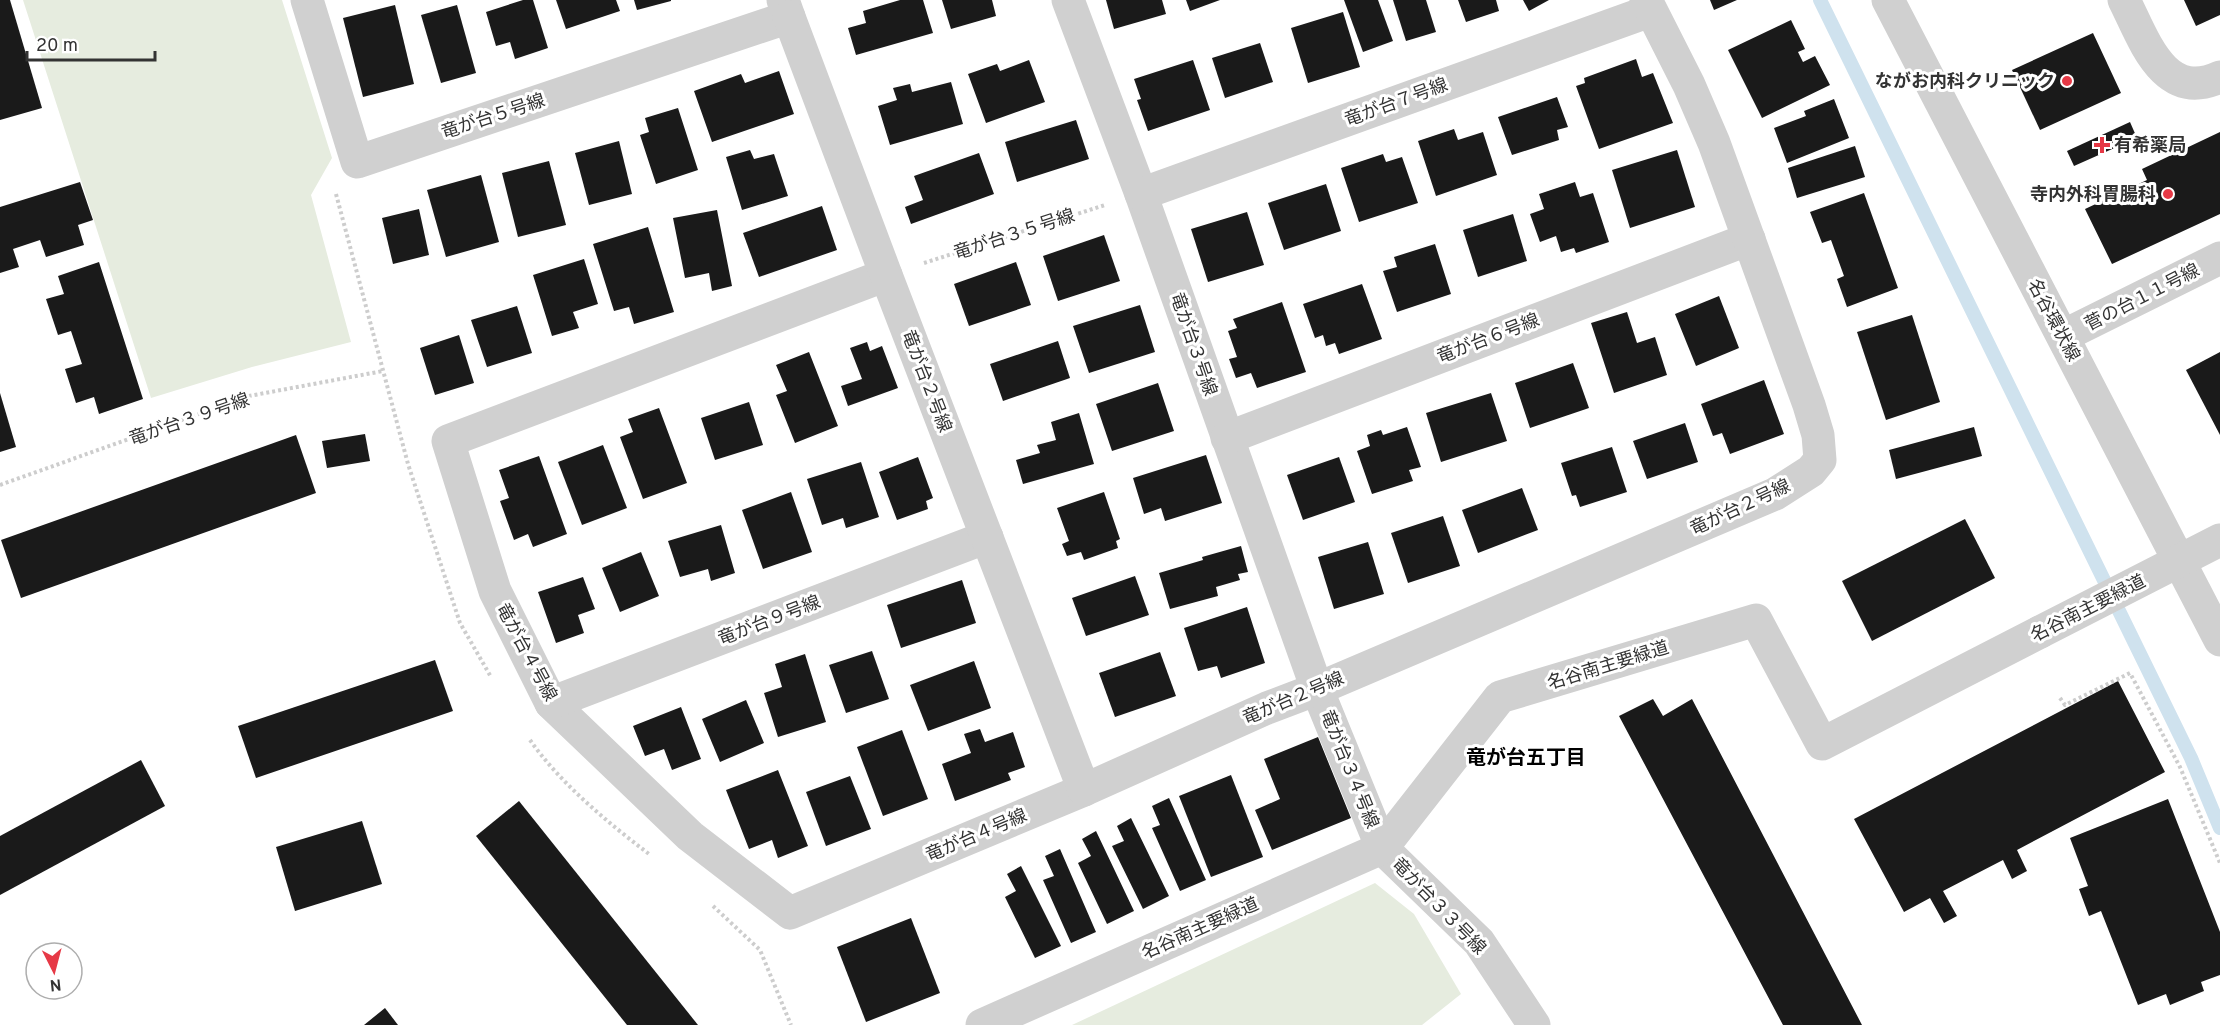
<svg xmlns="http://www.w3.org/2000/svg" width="2220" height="1025" font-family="Overpass,'Noto Sans JP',sans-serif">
<rect width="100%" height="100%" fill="#fff"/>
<!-- green -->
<g fill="#e6ecdf">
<path d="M23,0H282L332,158L311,195L351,342L252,367L151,398Z"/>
<path d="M1375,883L1414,914L1461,994L1422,1025H1072Z"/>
</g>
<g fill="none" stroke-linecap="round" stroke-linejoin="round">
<!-- stream -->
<path stroke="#cfe2ee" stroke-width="14" d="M1820,0L2191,758L2220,828"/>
</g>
<!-- building -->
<g fill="#1a1a1a">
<path d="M0,0H10L42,108L0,120Z"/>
<path d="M523,0H533L548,48L515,59L510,42L496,46L486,12Z"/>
<path d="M556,0H616L620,11L566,29Z"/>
<path d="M634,0H671V1L637,10Z"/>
<path d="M900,0H923L933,33L856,55L848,28L866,23L863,11Z"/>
<path d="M942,0H992L996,16L951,29Z"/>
<path d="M1106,0H1162L1166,14L1114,29Z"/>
<path d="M1186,0H1220L1190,11Z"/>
<path d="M1344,0H1378L1393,41L1363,52Z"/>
<path d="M1393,0H1426L1436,32L1406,41Z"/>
<path d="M1458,0H1496L1499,11L1466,22Z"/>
<path d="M1523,0H1549L1529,11Z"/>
<path d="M1710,0H1737L1714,10Z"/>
<path d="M2184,0H2220V15L2196,26Z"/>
<path d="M395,5L414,84L363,97L343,18Z"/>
<path d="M457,5L476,73L441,83L421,15Z"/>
<path d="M1343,12L1360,67L1308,83L1291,28Z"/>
<path d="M1791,20L1805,49L1798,52L1803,62L1815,56L1830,85L1762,118L1728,50Z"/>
<path d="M2093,33L2121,93L2040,130L2012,70Z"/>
<path d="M1260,43L1273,82L1225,98L1212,58Z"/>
<path d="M1636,59L1642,77L1653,73L1673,123L1599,149L1576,86L1585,83L1584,78Z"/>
<path d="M1029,60L1045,102L986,123L968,74L997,64L1000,71Z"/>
<path d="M1193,60L1210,110L1148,131L1137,100L1141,99L1134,79Z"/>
<path d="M779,71L794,114L712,142L694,91L741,74L745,83Z"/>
<path d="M951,82L963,124L890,145L878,106L897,100L893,88L910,84L912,92Z"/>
<path d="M1557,97L1568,127L1557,130L1559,140L1512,155L1498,117Z"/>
<path d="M1834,99L1849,138L1787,163L1774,128L1806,116L1804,111Z"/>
<path d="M678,108L698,170L656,184L640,135L649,132L645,118Z"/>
<path d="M1076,120L1089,159L1017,182L1005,142Z"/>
<path d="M2130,122L2137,138L2074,166L2067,151Z"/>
<path d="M1454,129L1458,140L1483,132L1497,175L1436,196L1418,141Z"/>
<path d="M2220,132V214L2112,264L2085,209L2147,180L2142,169Z"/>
<path d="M619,141L632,194L589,205L575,153Z"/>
<path d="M1855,146L1865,177L1797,198L1788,168Z"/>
<path d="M750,150L754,159L774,154L788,196L742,210L726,157Z"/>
<path d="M1677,150L1695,207L1630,228L1612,170Z"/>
<path d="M979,153L994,194L911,224L905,207L923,200L914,176Z"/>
<path d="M1383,154L1386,162L1402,157L1418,203L1359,222L1341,168Z"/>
<path d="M549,161L566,225L518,237L502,173Z"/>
<path d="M481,175L499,242L446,257L427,190Z"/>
<path d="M80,182L93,220L78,225L84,245L46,257L40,240L13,249L19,267L0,273V207Z"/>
<path d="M1575,182L1580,197L1593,193L1609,242L1576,253L1574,248L1561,252L1556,236L1540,242L1530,214L1544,209L1539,194Z"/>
<path d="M1326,184L1341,231L1284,250L1268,203Z"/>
<path d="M1864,193L1898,288L1847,307L1837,279L1844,276L1831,240L1822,243L1810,212Z"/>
<path d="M822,206L837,250L759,277L743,233Z"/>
<path d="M419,209L429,255L393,264L382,218Z"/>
<path d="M717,210L732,286L712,291L709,273L685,278L673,218Z"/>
<path d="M1247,212L1264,265L1208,282L1191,229Z"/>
<path d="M1513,214L1527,261L1478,277L1463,230Z"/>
<path d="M648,227L674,312L634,324L629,307L614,311L593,244Z"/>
<path d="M1104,235L1120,281L1058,301L1043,256Z"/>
<path d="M1435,244L1451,294L1397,312L1383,271L1397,267L1394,257Z"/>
<path d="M584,259L598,304L573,312L579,328L552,336L533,275Z"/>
<path d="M99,262L143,399L99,414L94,397L76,403L65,369L82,364L71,331L58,335L46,299L64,294L58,276Z"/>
<path d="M1016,262L1031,305L969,326L954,284Z"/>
<path d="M1362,284L1382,339L1339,354L1335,343L1326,346L1323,335L1315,338L1303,304Z"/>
<path d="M1719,296L1739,348L1696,366L1675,314Z"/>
<path d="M1282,302L1306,372L1257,388L1251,373L1236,378L1229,359L1237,357L1228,331L1237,328L1233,319Z"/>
<path d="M1140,305L1155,352L1089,373L1073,326Z"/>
<path d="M517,306L532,353L487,367L471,320Z"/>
<path d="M1627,312L1637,343L1655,337L1667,375L1614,393L1591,323Z"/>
<path d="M1912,315L1940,402L1886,420L1857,332Z"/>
<path d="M459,335L474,383L435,395L420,348Z"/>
<path d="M1058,341L1070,378L1003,401L990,364Z"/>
<path d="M867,342L870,351L882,346L898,388L848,406L841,386L862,379L850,348Z"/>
<path d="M809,352L838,426L795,443L776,395L787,391L776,365Z"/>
<path d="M2220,352V435L2186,370Z"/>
<path d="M1573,363L1589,408L1530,428L1515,383Z"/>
<path d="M1764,380L1784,434L1730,454L1722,433L1713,436L1701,404Z"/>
<path d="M1158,383L1174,431L1112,451L1096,404Z"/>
<path d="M0,393L16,447L0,452Z"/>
<path d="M1491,393L1507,441L1441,462L1426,413Z"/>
<path d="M749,402L763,445L715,460L701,418Z"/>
<path d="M659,408L687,483L643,499L620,437L633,432L628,419Z"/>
<path d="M1079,413L1094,464L1023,484L1016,460L1040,453L1037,445L1056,440L1051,422Z"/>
<path d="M1685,423L1698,462L1647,479L1633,441Z"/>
<path d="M1407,427L1421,467L1409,470L1413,481L1372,494L1357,451L1370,446L1367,435L1381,430L1383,435Z"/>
<path d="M1974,427L1982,456L1896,479L1889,450Z"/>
<path d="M365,434L370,461L327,468L322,441Z"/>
<path d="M296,435L316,493L21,598L1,540Z"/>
<path d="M603,445L627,508L582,525L558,462Z"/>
<path d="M1612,447L1627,492L1580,507L1576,495L1572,496L1561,463Z"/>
<path d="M1206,455L1222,503L1165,521L1161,508L1144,514L1133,478Z"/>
<path d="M539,456L567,534L533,547L528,534L514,540L500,501L509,498L499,470Z"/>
<path d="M918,457L933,498L926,501L928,509L897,520L879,472Z"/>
<path d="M1339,457L1355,502L1303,520L1287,475Z"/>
<path d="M861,462L879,517L846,528L843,518L822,525L807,479Z"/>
<path d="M1522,488L1538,530L1478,553L1462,510Z"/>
<path d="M791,492L812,552L763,569L742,510Z"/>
<path d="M1104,492L1120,539L1116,541L1118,548L1084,560L1081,552L1067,556L1062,544L1069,541L1057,508Z"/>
<path d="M1443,516L1460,566L1408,583L1391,533Z"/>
<path d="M1965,519L1995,578L1872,641L1842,581Z"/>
<path d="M721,525L735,573L711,581L708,569L680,577L668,541Z"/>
<path d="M1368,542L1384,594L1334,609L1318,557Z"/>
<path d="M1241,546L1248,572L1238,574L1240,580L1216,587L1218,596L1170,609L1159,573L1203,560L1202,557Z"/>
<path d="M641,552L659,596L620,612L602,568Z"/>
<path d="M1135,576L1149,615L1086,636L1072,598Z"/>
<path d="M583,577L595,609L578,615L584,633L556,643L538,592Z"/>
<path d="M962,580L976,623L901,648L887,605Z"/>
<path d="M1247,607L1265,663L1221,678L1217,666L1198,671L1184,628Z"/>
<path d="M872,651L889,699L846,713L829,665Z"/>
<path d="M1160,652L1176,696L1115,717L1099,673Z"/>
<path d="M805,654L826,722L778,737L764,693L782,687L775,664Z"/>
<path d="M435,660L453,711L256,778L238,726Z"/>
<path d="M974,661L991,708L928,731L910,685Z"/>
<path d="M2118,681L2165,772L2017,850L2027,871L2012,879L2003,860L1943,891L1957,916L1944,923L1930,898L1904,912L1854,819Z"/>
<path d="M1653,699L1663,716L1692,699L1862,1025H1783L1619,716Z"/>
<path d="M746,700L764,743L720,762L702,719Z"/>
<path d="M681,707L701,759L672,770L664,749L645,756L633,726Z"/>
<path d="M980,729L985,742L1013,732L1025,767L1008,773L1011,780L955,801L942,764L971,753L964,734Z"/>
<path d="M902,730L928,799L883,816L857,747Z"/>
<path d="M1318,737L1351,818L1272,850L1255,810L1280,799L1264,759Z"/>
<path d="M141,760L165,806L0,895V836Z"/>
<path d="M778,770L808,846L778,858L772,840L749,849L726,790Z"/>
<path d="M1231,775L1263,857L1211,877L1179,796Z"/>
<path d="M850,776L871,829L826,846L806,792Z"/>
<path d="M1169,798L1206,880L1180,891L1152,828L1160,825L1152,806Z"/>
<path d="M2168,799L2220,932V975L2201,982L2204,991L2170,1005L2166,994L2138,1005L2101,911L2089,916L2079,889L2088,886L2070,838Z"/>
<path d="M519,801L698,1025H627L476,836Z"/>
<path d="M1131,818L1169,896L1143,909L1112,846L1124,841L1117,826Z"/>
<path d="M362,821L382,884L295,911L276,847Z"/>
<path d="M1096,831L1134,911L1107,924L1078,863L1091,856L1082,839Z"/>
<path d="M1060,849L1096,932L1071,943L1043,880L1054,876L1045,856Z"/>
<path d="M1021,866L1061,946L1035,958L1005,897L1016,891L1007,874Z"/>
<path d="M911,918L940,993L866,1022L837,947Z"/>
<path d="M385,1008L398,1025H364Z"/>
</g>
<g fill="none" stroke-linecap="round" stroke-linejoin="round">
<!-- path -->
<g stroke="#cdcdcd" stroke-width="4" stroke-dasharray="3 3" stroke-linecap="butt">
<path d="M336,194L408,464L460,623L491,677"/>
<path d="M924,263L1105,205"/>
<path d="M0,485L249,396L383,371"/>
<path d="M2060,698L2065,705L2130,673L2180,767L2220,863"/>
<path d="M530,740C560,783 607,822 649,854"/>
<path d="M713,906L760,950L791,1025"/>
</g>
<!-- pedestrian -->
<g stroke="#d0d0d0" stroke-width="33">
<path d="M1317,689L1382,848L1479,942L1534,1025"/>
<path d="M982,1025L1382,848L1500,697L1756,620L1822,744L2040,632"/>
</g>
<!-- minor -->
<g stroke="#d0d0d0" stroke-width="33">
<path d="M307,0L357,162L789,17L783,0"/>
<path d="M1068,0L1141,194L1317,689"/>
<path d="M2124,0C2144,39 2163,103 2220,77"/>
<path d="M1141,194L1650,11"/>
<path d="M886,275L448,441L495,591L551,703L690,836L790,913L1084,790"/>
<path d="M2063,336L2220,258"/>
<path d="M1227,438L1749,239"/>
<path d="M551,703L987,537"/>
</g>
<!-- tertiary -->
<g stroke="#d0d0d0" stroke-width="33">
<path d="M1888,0L2220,640"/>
<path d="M789,17L886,275L1084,790L1267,708L1317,689L1775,494L1811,471L1820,460L1818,435L1809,405L1714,143L1689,85L1646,0"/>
</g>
<!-- pedestrian-bridge -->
<path stroke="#d0d0d0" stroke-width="33" d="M2040,632L2220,540"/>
</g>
<!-- markers -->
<g fill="#e63946" stroke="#fff" stroke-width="2">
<circle cx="2067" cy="81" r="6"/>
<path d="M2099 136h6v6h6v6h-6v6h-6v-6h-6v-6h6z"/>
<circle cx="2168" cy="194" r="6"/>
</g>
<g text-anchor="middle" stroke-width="6" stroke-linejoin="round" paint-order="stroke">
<!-- poi labels -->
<g font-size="18" font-weight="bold" fill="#333" stroke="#fff" text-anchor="end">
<text x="2055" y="87">ながお内科クリニック</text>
<text x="2114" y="151" text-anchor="start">有希薬局</text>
<text x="2156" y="200">寺内外科胃腸科</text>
</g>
<!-- street labels -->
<g font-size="18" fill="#333" stroke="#fff">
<text transform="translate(1396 102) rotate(-20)" y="6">竜が台７号線</text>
<text transform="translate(493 116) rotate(-18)" y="6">竜が台５号線</text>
<text transform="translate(1014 234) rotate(-18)" y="6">竜が台３５号線</text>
<text transform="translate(2142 297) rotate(-27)" y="6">菅の台１１号線</text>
<text transform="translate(2054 320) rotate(62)" y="6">名谷環状線</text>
<text transform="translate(1488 338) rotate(-21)" y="6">竜が台６号線</text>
<text transform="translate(1194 344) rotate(71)" y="6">竜が台３号線</text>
<text transform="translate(927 381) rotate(69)" y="6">竜が台２号線</text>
<text transform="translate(189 419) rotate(-19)" y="6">竜が台３９号線</text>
<text transform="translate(1740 507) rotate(-25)" y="6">竜が台２号線</text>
<text transform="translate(2088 608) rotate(-27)" y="6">名谷南主要緑道</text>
<text transform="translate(769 620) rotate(-21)" y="6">竜が台９号線</text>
<text transform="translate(527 652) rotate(62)" y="6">竜が台４号線</text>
<text transform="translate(1608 665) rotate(-17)" y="6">名谷南主要緑道</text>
<text transform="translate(1293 698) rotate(-23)" y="6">竜が台２号線</text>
<text transform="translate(1350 769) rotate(68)" y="6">竜が台３４号線</text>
<text transform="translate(976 835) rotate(-23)" y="6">竜が台４号線</text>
<text transform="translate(1439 906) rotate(46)" y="6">竜が台３３号線</text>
<text transform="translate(1200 928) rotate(-24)" y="6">名谷南主要緑道</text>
</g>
<!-- neighbourhood labels -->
<g font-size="20" font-weight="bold" fill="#000" stroke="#fff">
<text x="1526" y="764">竜が台五丁目</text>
</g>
</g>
<!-- north arrow -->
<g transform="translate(54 971) rotate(174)"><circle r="28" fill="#ffffff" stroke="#adadad" stroke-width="1.5"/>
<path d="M0-4.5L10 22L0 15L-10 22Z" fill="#e63946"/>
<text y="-9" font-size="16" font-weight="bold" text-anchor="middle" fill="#333333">N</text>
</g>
<!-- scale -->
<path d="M27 51v9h128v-9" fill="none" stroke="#333333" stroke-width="3"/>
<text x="36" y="51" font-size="18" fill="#333333" stroke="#ffffff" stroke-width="4.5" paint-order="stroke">20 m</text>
</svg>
